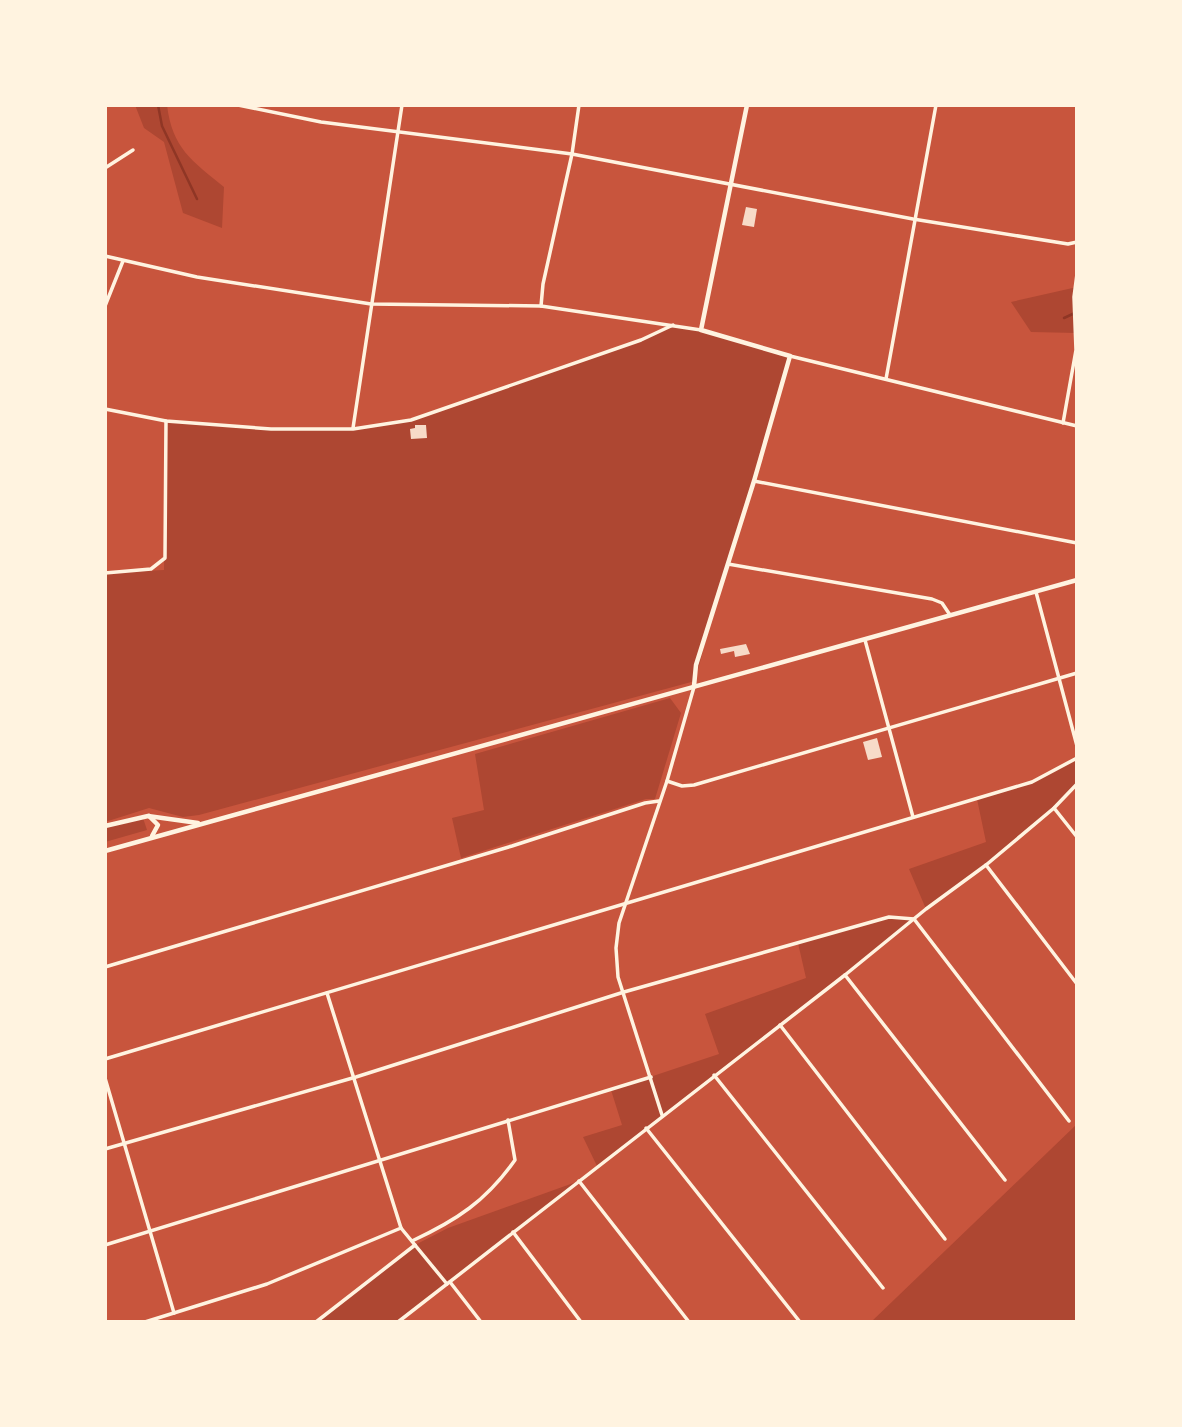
<svg xmlns="http://www.w3.org/2000/svg" width="1182" height="1427" font-family="'DM Sans',sans-serif">
<rect width="100%" height="100%" fill="#c8553d"/>
<!-- green -->
<g fill="#ae4732">
<path d="M135,105H167C172,148 192,161 224,187L222,228L183,213L164,142L144,128Z"/>
<path d="M1077,287V333L1031,332L1011,302Z"/>
<path d="M675,324L790,356C759,465 723,572 695,681L199,815L183,817L149,808L105,822V573L164,570L166,421L271,429H353L411,420L641,340Z"/>
<path d="M670,698L681,713L655,799H646L461,858L452,818L484,810L475,754Z"/>
<path d="M1077,758V784C1032,831 979,870 926,909L909,869L986,842L977,799L1032,782Z"/>
<path d="M142,815L147,830L105,842V827Z"/>
<path d="M889,917L914,919L597,1166L583,1137L622,1125L611,1090L719,1054L705,1014L806,978L798,943Z"/>
<path d="M1077,1124V1322H871Z"/>
<path d="M579,1181L398,1322H316L415,1245L448,1228Z"/>
</g>
<g fill="none" stroke-linecap="round" stroke-linejoin="round">
<!-- stream -->
<g stroke="#8f3625" stroke-width="2.5">
<path d="M158,105L162,126L197,199"/>
<path d="M1064,318L1077,312"/>
</g>
</g>
<!-- building -->
<g fill="#f7dbc8">
<path d="M746,207L757,209L754,227L742,225Z"/>
<path d="M415,425H426L427,438L411,439L410,429L415,428Z"/>
<path d="M746,644L750,654L735,657L734,651L721,654L720,649Z"/>
<path d="M877,738L882,757L868,760L863,742Z"/>
</g>
<g fill="none" stroke-linecap="round" stroke-linejoin="round">
<!-- minor -->
<g stroke="#fff3e0" stroke-width="3.5">
<path d="M238,105L321,122L572,154L913,219L1068,244L1077,242"/>
<path d="M105,168L133,150"/>
<path d="M105,256L197,277L371,304L541,306L701,330"/>
<path d="M105,306L123,261"/>
<path d="M541,306L543,284L572,154L579,105"/>
<path d="M790,356L1077,426"/>
<path d="M886,379L936,105"/>
<path d="M105,409L166,421L271,429H353L411,420L641,340L673,325"/>
<path d="M1063,423L1076,350L1074,297L1077,274"/>
<path d="M353,428L402,105"/>
<path d="M754,481L1077,543"/>
<path d="M728,564L932,599L942,603L950,615"/>
<path d="M105,573L151,569L165,558L166,421"/>
<path d="M1036,592L1077,746"/>
<path d="M865,640L913,817"/>
<path d="M667,781L682,786L694,785L1077,673"/>
<path d="M1054,808L1077,837"/>
<path d="M986,865L1077,984"/>
<path d="M105,967L512,846L645,803L659,801"/>
<path d="M845,975L1005,1180"/>
<path d="M327,993L401,1228L447,1284"/>
<path d="M780,1025L945,1239"/>
<path d="M105,1059L1032,782L1077,758"/>
<path d="M714,1075L883,1288"/>
<path d="M105,1078L174,1313"/>
<path d="M662,1115L618,977L616,948L619,923L667,781L694,687"/>
<path d="M646,1128L800,1322"/>
<path d="M105,1149L356,1077L624,992L889,917L914,919L1069,1121"/>
<path d="M579,1181L689,1322"/>
<path d="M513,1232L581,1322"/>
<path d="M412,1241C457,1220 486,1201 515,1160L508,1120"/>
<path d="M105,1245L651,1077"/>
<path d="M450,1282L481,1322"/>
<path d="M145,1322L267,1284L401,1228"/>
<path d="M316,1322L415,1245"/>
<path d="M398,1322L845,975L926,909L986,865L1054,808L1077,784"/>
</g>
<!-- tertiary -->
<g stroke="#fff3e0" stroke-width="4.5">
<path d="M694,686L696,665L754,481L790,356L701,330L747,105"/>
<path d="M149,816L158,825L152,836"/>
<path d="M105,826L148,816L198,823"/>
<path d="M105,851L1077,580"/>
</g>
</g>
<!-- border -->
<rect width="1182" height="1427" fill="none" stroke="#fff3e0" stroke-width="214"/>
</svg>
